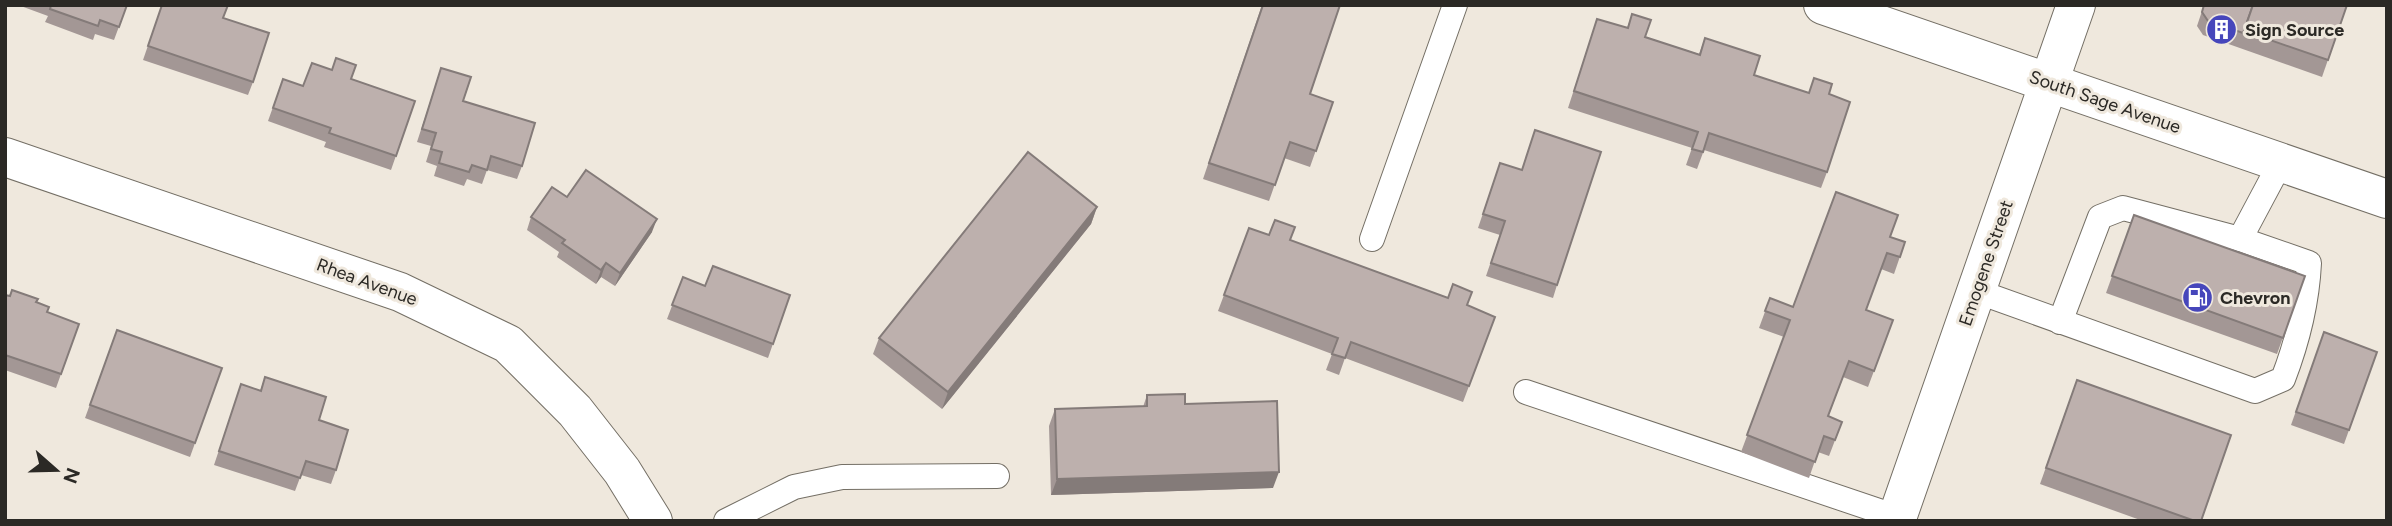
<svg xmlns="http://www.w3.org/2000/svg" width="2392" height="526" font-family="Figtree,sans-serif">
<rect width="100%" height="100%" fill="#efe8dd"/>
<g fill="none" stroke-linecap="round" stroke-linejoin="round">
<defs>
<g id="service">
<path d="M1372,239L1455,5"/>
<path d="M1976,291L2255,391L2283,379C2298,340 2307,304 2309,263L2240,239L2281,162"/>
<path d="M2060,322L2100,217L2123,208L2240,239"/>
<path d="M1526,392L1897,517"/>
<path d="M726,521L794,487L842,477L997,476"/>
</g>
<g id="minor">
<path d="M5,157L400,292L508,344L575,411L622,471L653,521"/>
<path d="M1896,521L2076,5"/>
</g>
<path id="tertiary" d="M1823,5L2387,199"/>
</defs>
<!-- service casing -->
<use href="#service" stroke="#746f65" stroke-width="26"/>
<!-- minor casing -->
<use href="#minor" stroke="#746f65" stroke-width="40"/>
<!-- tertiary casing -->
<use href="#tertiary" stroke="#746f65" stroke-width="40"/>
<!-- service -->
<use href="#service" stroke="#fff" stroke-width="24"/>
<!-- minor -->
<use href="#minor" stroke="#fff" stroke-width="38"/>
<!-- tertiary -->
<use href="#tertiary" stroke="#fff" stroke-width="38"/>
</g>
<!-- wall -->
<g fill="#a39795">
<path d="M18,5H127L114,40L95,34L93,40L45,22L48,16Z"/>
<path d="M162,5L253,82L248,95L143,60Z"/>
<path d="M1262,5L1310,94L1333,102L1310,167L1284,158L1269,201L1203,179Z"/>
<path d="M2204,5H2347L2322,77L2203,35L2197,26Z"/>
<path d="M1632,14L1645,37L1699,54L1705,38L1754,75L1809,93L1814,78L1829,94L1827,172L1821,188L1704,150L1697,169L1686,165L1692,148L1568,108L1597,19L1627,28Z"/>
<path d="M441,68L463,101L522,166L517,179L487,170L482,184L467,179L464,186L434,176L437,166L426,162L431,146L417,142Z"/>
<path d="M283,79L303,86L351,79L415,101L391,170L324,147L326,142L268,121Z"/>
<path d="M1500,163L1557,285L1553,298L1486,276L1500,235L1478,228Z"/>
<path d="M567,197L652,232L615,286L601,277L596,284L557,257L559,252L527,230L531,217Z"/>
<path d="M1097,207L1091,224L942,409L873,354L879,338Z"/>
<path d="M2134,215L2305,276L2277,354L2106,293Z"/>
<path d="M1249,228L1269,235L1290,240L1495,317L1463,402L1345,358L1339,375L1326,370L1332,354L1218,311Z"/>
<path d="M1890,237L1905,242L1894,274L1881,269L1866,310L1893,320L1868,387L1843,377L1828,417L1842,422L1829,456L1818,452L1809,478L1741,452L1784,337L1759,328L1770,298L1793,307Z"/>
<path d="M683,277L705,286L790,295L768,358L667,319Z"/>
<path d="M12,290L36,302L47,312L79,324L56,388L5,370V295L10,296Z"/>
<path d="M117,330L222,368L190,457L85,418Z"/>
<path d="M2324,332L2377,352L2344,444L2291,425Z"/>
<path d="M265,377L319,420L336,470L331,484L301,475L295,491L214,465L241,384L260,391Z"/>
<path d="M2077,380L2201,521H2143L2040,484Z"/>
<path d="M1147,395L1185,404L1273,488L1051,495L1049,426L1055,409L1143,407Z"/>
</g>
<!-- shaded-wall -->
<g fill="#847b79">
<path d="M1097,207L1091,224L942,409L948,392Z"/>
<path d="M657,219L652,232L615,286L620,273Z"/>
<path d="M606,263L601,277L596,284L601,270Z"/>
<path d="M1279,472L1273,488L1051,495L1057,479Z"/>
</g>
<!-- building -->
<g fill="#bdb0ad" stroke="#847b79" stroke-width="2">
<path d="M51,5H127L119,27L100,20L98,26L50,9Z"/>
<path d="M162,5H228L223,18L269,33L253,82L148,46Z"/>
<path d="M1263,5H1340L1310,94L1333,102L1316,151L1290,142L1275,185L1209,163Z"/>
<path d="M2204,5H2253L2243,33L2208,21L2202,12Z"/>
<path d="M2253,5H2347L2328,60L2244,31Z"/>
<path d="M1632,14L1651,20L1645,37L1688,51L1700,55L1705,38L1760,56L1754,75L1809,93L1814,78L1832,84L1829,94L1850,102L1827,172L1709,133L1703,152L1692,149L1698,132L1574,91L1597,19L1628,28Z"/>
<path d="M336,58L356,65L351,79L415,101L396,156L329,133L331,128L273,108L283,79L303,86L312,63L332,70Z"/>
<path d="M441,68L471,77L463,101L535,123L522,166L491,156L487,170L472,165L469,172L439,163L442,152L431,149L436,133L422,129Z"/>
<path d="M1535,130L1601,152L1557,285L1491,263L1505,221L1483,214L1500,163L1522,170Z"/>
<path d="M1028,152L1097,207L948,392L879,338Z"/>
<path d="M586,170L657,219L620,273L606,263L601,270L562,243L565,240L531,217L552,187L567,197Z"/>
<path d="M1836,192L1898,215L1890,237L1905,242L1900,257L1887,253L1866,310L1893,320L1874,371L1849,361L1828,416L1842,422L1835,440L1824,436L1815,462L1747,435L1790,320L1765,311L1770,298L1793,307Z"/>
<path d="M2134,215L2305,276L2283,338L2112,276Z"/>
<path d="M1275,220L1295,227L1290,240L1448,298L1453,284L1472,292L1467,305L1495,317L1469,386L1351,342L1345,358L1332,354L1338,338L1224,295L1249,228L1269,235Z"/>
<path d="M713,266L790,295L773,344L672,305L683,277L705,286Z"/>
<path d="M12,290L38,299L36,302L49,307L47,312L79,324L61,374L5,355V295L10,296Z"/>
<path d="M117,330L222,368L195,443L90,405Z"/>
<path d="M2324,332L2377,352L2349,430L2296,412Z"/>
<path d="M265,377L326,397L319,420L348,430L336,470L306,461L300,478L219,451L241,384L261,391Z"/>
<path d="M2077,380L2231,435L2201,521H2195L2046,468Z"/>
<path d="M1185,394V404L1277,401L1279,472L1057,479L1055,409L1147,406V395Z"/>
</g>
<!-- icons -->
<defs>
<symbol id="building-disc" viewBox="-11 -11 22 22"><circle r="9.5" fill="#4646bb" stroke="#efe8dd"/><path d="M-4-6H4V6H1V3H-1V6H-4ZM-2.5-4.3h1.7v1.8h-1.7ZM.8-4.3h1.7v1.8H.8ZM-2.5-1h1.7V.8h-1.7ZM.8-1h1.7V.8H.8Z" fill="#fff"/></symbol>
<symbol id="fuel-disc" viewBox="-11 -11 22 22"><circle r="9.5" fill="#4646bb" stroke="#efe8dd"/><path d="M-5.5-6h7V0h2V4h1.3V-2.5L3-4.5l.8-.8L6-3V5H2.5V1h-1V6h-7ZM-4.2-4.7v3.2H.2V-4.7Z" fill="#fff"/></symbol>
</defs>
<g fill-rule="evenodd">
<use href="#building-disc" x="2204" y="12" width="35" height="35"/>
<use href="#fuel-disc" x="2180" y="280" width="35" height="35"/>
</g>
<g text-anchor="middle" stroke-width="6" stroke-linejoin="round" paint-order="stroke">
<!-- poi labels -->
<g font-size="18" font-weight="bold" fill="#2b2925" stroke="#efe8dd" text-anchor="start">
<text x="2245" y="36">Sign Source</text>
<text x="2220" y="304">Chevron</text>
</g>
<!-- street labels -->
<g font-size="18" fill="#2b2925" stroke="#efe8dd">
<text transform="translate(2105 102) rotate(19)" y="6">South Sage Avenue</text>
<text transform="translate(1986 263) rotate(-71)" y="6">Emogene Street</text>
<text transform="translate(367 282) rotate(20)" y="6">Rhea Avenue</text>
</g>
</g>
<!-- border -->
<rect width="2392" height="526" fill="none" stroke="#2b2925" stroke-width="14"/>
<!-- north arrow -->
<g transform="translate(56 470) rotate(110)" stroke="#efe8dd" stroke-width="5" paint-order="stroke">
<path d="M0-5L12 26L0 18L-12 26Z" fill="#2b2925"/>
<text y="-10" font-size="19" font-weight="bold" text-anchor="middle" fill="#2b2925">N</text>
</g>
</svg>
